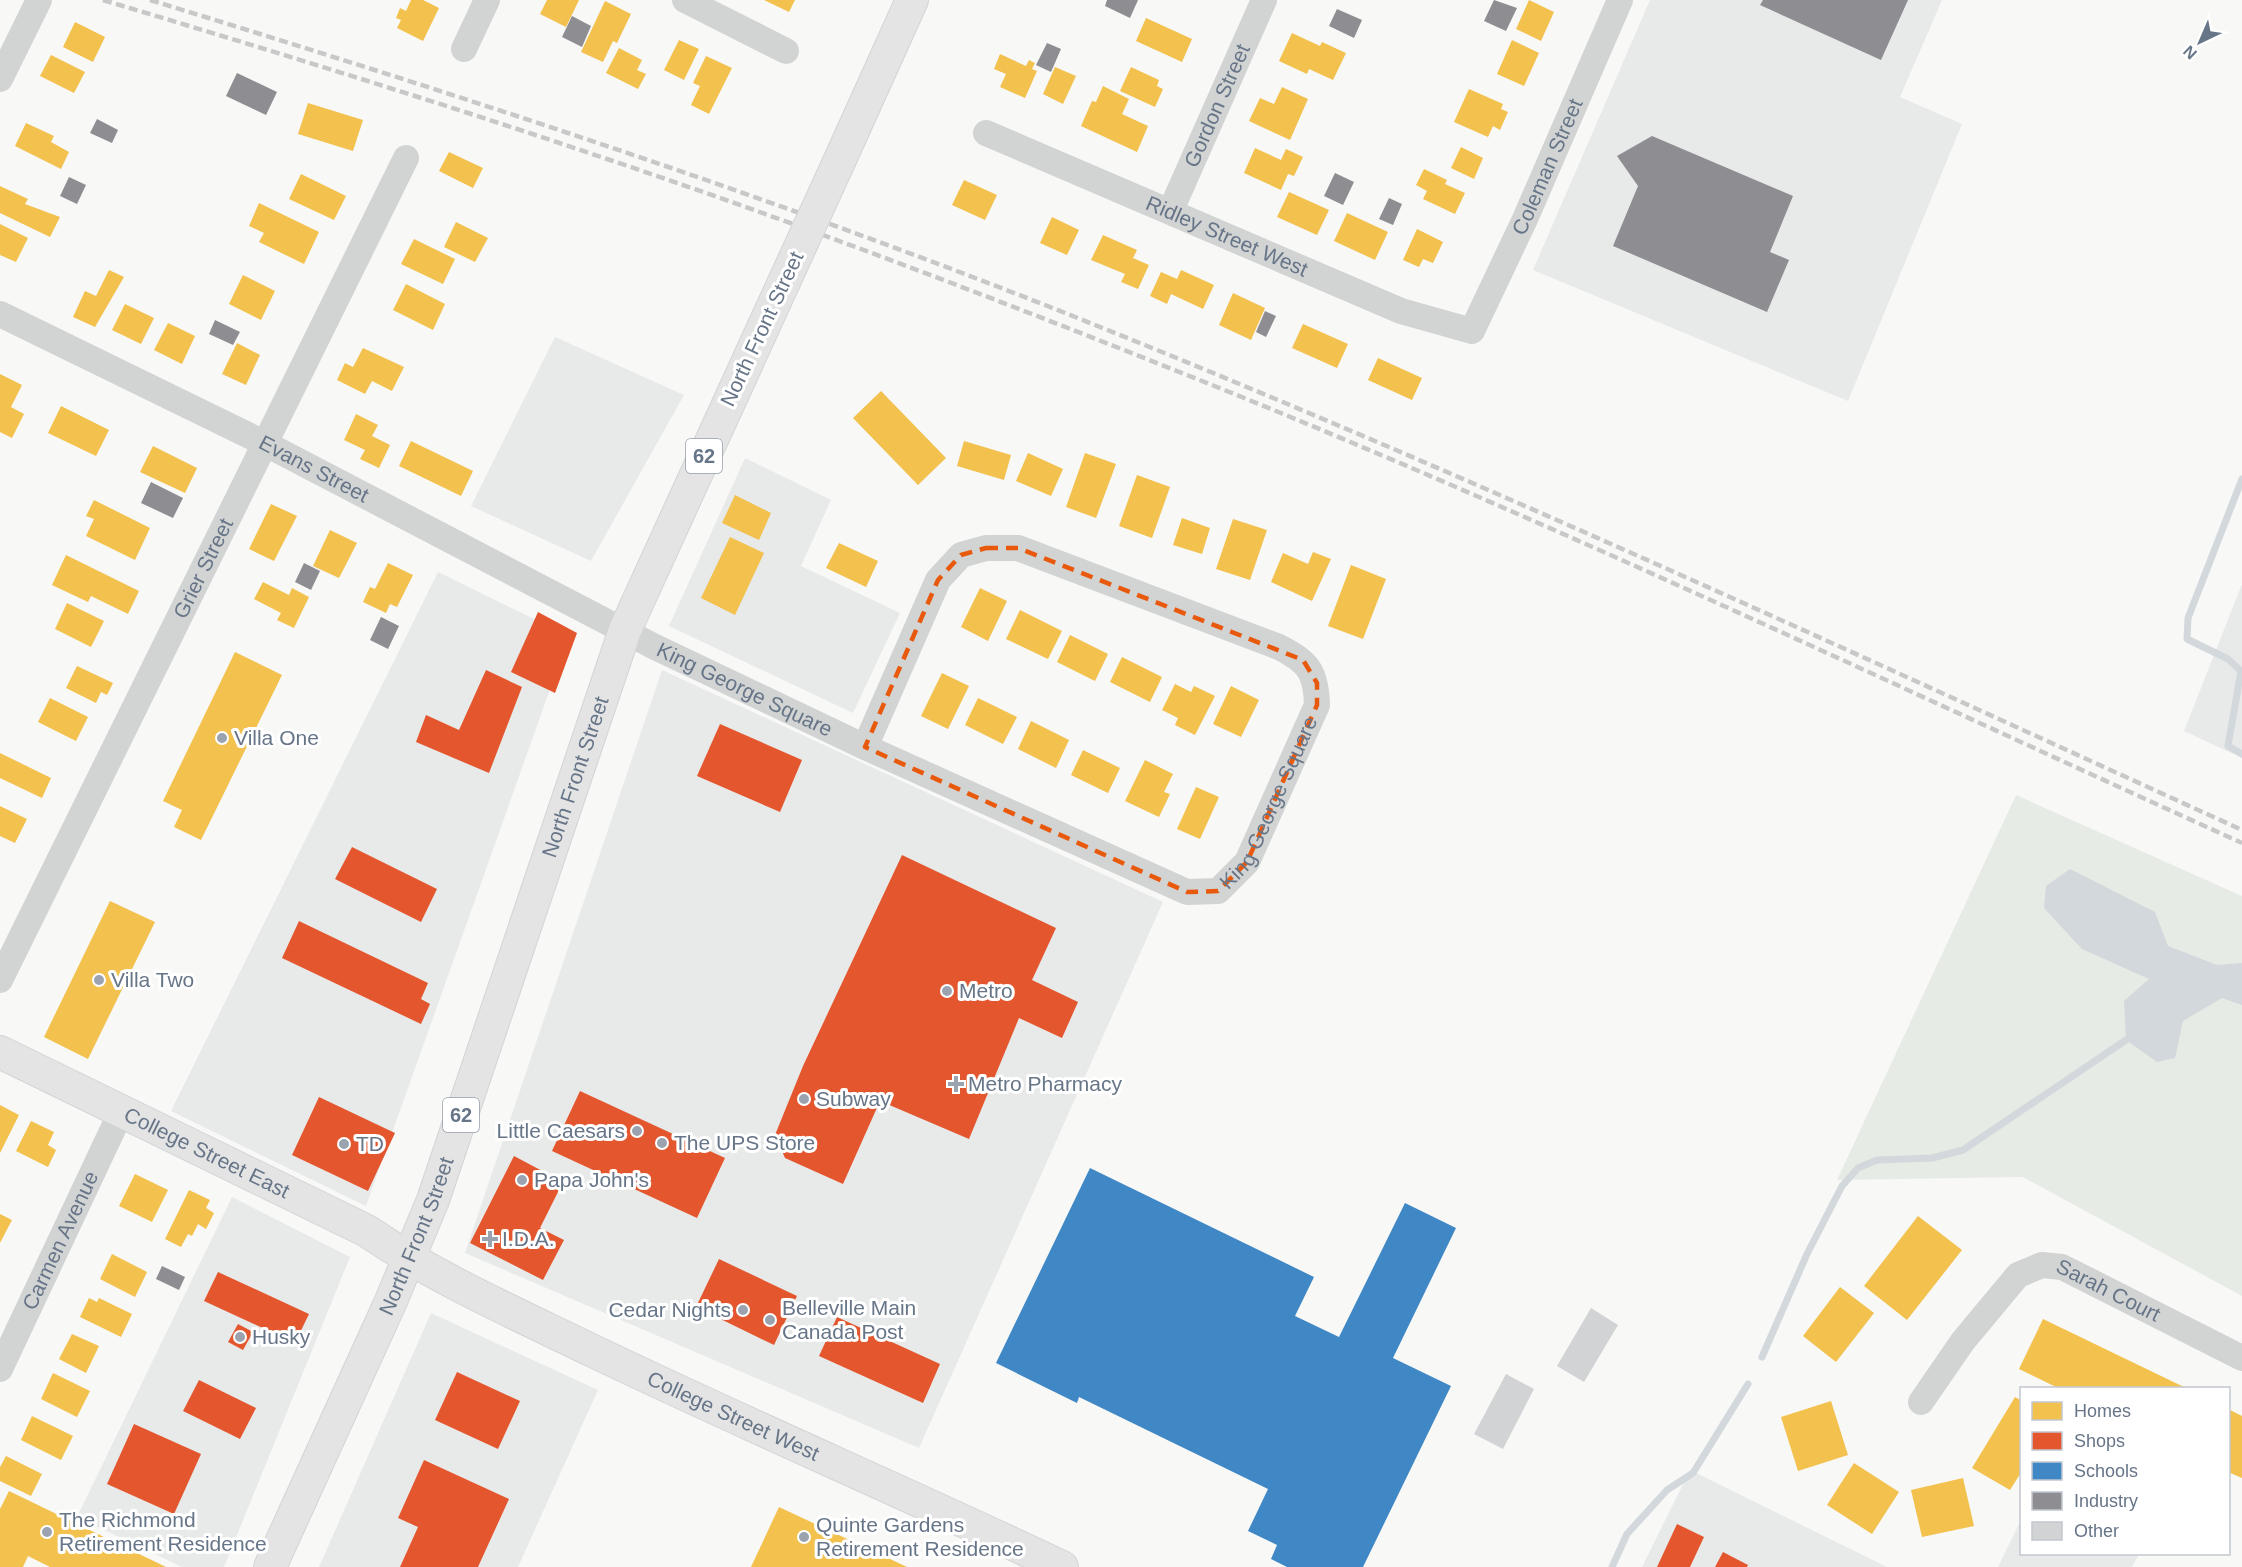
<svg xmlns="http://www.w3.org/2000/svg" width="2242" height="1567" font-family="Helvetica,sans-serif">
<rect width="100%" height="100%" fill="#f8f8f7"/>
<!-- built -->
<g fill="#e8e9e9">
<path d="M1650,0H1942L1900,97L1962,124L1848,401L1533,270Z"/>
<path d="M555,337L684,395L591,561L471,506Z"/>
<path d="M745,458L831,500L801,566L900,613L853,713L669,626Z"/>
<path d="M438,572L569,636L366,1206L171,1111Z"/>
<path d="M2242,584V758L2184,731Z"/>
<path d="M662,670L1163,902L919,1448L465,1253Z"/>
<path d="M232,1197L350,1257L224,1567H182L77,1517Z"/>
<path d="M431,1313L598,1390L518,1567H319Z"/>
<path d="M1690,1470L1887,1567H1642Z"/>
<path d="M2021,1520L2022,1554H2139L2132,1567H1998Z"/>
</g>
<!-- green -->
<path fill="#e7ebe5" d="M2016,795L2242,896V1296L2023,1177L1837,1180Z"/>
<!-- water -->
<path fill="#d2d8db" d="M2070,869L2155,912L2168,946L2217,965L2242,963V1005L2222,998L2183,1021L2175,1058L2157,1062L2126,1040L2124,1001L2149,979L2082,949L2044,908L2046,886Z"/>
<!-- homes -->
<g fill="#f2c14e">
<path d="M411,0H423L439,8L423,41L397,28L401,20L396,18L400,8L406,11Z"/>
<path d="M547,0H579L566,27L540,14Z"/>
<path d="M764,0H795L789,12Z"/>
<path d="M1529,0L1554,12L1541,41L1516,29Z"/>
<path d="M605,1L631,14L617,43L613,41L603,62L581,52Z"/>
<path d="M1146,18L1192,39L1182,62L1136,41Z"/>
<path d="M75,22L105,37L93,62L63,47Z"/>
<path d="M1292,33L1320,46L1322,42L1346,53L1333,80L1309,69L1307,74L1279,61Z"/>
<path d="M679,40L699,49L684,80L664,70Z"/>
<path d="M1512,40L1539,53L1524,86L1497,74Z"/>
<path d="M619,48L642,60L637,70L646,74L638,89L606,73Z"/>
<path d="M1000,54L1026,66L1029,60L1035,63L1032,69L1037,71L1025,98L1000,87L1006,74L994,69Z"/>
<path d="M51,55L85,72L74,93L40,76Z"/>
<path d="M706,56L732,68L709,114L691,105L700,86L693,83Z"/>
<path d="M1055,67L1076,76L1063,104L1043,94Z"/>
<path d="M1131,67L1159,80L1157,86L1163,89L1155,107L1120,91Z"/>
<path d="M1103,86L1129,99L1122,114L1148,126L1137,152L1081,126L1092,101L1096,102Z"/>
<path d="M1282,87L1308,99L1290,140L1249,121L1260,98L1274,104Z"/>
<path d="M1469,89L1503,104L1501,109L1508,112L1500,130L1493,126L1488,137L1454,122Z"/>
<path d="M308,103L363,120L353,151L298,134Z"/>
<path d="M26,123L54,136L51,142L69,152L61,169L15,146Z"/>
<path d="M1461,147L1483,158L1474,179L1451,168Z"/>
<path d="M1255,148L1281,160L1286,149L1303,157L1294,176L1288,174L1281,190L1244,173Z"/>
<path d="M449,152L483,168L473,188L439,171Z"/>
<path d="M1424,169L1447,180L1445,184L1465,193L1455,214L1423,199L1427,191L1416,185Z"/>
<path d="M301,174L346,196L334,220L289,199Z"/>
<path d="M964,180L997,195L985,220L952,205Z"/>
<path d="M0,186L28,199L25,204L60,217L50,237L0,213Z"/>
<path d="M1289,192L1329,210L1317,235L1277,217Z"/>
<path d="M259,203L319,232L304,264L259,242L264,233L249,226Z"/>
<path d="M1347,213L1388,232L1375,260L1334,241Z"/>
<path d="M1052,217L1079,230L1067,255L1040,243Z"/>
<path d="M456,222L488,238L475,262L444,247Z"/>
<path d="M0,224L28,238L16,262L0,255Z"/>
<path d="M1417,229L1443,242L1433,263L1423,259L1419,267L1403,260Z"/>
<path d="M1103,235L1137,250L1133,258L1149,265L1138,289L1121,282L1125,274L1091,260Z"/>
<path d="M414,239L455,259L443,284L401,264Z"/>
<path d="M109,270L124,277L95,327L73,317L85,291L96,296Z"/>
<path d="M1181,270L1214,285L1203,309L1171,294L1167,304L1150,296L1161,272L1177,279Z"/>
<path d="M243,275L275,291L261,320L229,304Z"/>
<path d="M406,284L445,304L433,330L393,310Z"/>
<path d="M1233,293L1265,308L1251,340L1219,325Z"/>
<path d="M125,304L154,318L141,344L112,330Z"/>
<path d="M168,323L195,336L182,364L154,350Z"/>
<path d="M1303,324L1348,344L1337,368L1292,348Z"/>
<path d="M237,343L260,355L246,385L222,374Z"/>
<path d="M363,348L404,367L392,391L372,381L365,394L337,380L345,363L353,367Z"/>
<path d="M1378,358L1422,378L1412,400L1368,380Z"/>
<path d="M0,374L22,385L11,407L24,414L12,438L0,432Z"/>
<path d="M881,391L946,458L918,485L853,418Z"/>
<path d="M61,406L109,430L96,456L48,433Z"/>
<path d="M356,414L378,425L372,436L390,445L379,468L360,459L365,450L344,440Z"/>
<path d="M411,441L473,471L461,496L399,466Z"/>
<path d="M964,441L1011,455L1004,480L957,466Z"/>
<path d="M153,446L197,468L185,493L140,472Z"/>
<path d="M1028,453L1063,469L1051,496L1016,481Z"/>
<path d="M1085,453L1116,464L1096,518L1066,507Z"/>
<path d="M1137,475L1170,487L1152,538L1119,526Z"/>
<path d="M735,495L771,513L759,540L722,523Z"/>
<path d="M94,500L150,528L135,560L86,536L94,519L86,516Z"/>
<path d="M271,504L297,516L274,561L249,549Z"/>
<path d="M1182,518L1210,528L1202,554L1173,545Z"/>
<path d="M1233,519L1267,530L1250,580L1216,569Z"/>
<path d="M330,530L357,543L339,578L313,566Z"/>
<path d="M730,537L764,553L735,615L701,598Z"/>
<path d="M839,543L878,561L866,587L826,568Z"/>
<path d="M1313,552L1331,559L1312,601L1271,582L1283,553L1308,564Z"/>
<path d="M66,555L139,591L128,614L91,596L88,602L52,585Z"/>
<path d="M388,563L413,575L397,607L390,604L386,613L363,602L370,587L375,589Z"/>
<path d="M1351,565L1386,579L1363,639L1328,626Z"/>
<path d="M263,582L289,595L292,588L309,597L294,628L277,620L281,613L254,599Z"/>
<path d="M980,588L1007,601L988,641L961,627Z"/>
<path d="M67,603L104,621L91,647L55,629Z"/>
<path d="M1020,610L1062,631L1048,659L1006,639Z"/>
<path d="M1070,635L1108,654L1095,681L1057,662Z"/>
<path d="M235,652L282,675L201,840L174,827L182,810L163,801Z"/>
<path d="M1122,657L1162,677L1150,702L1110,682Z"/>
<path d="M77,666L113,683L107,695L101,692L96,703L66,688Z"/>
<path d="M942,673L969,686L948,729L921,716Z"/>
<path d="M1175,684L1191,692L1194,686L1215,696L1195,735L1175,725L1178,718L1162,710Z"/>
<path d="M1231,686L1259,700L1241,737L1213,724Z"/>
<path d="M50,698L88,717L76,741L38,722Z"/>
<path d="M978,698L1017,717L1003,744L965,725Z"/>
<path d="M1031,721L1069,740L1056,768L1018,749Z"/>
<path d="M1083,750L1120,768L1108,793L1071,775Z"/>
<path d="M0,753L51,778L42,798L0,778Z"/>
<path d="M1145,760L1173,774L1164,792L1170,794L1159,817L1125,801Z"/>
<path d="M1196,787L1219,797L1200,839L1177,829Z"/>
<path d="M0,806L27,819L15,843L0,836Z"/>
<path d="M110,901L155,922L88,1059L44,1037Z"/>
<path d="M0,1105L19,1115L0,1153Z"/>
<path d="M31,1121L54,1132L48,1145L56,1150L48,1167L16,1151Z"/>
<path d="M135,1174L168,1190L152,1222L119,1206Z"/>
<path d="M189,1190L210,1200L206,1208L214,1213L206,1229L198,1224L192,1236L188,1234L181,1247L165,1239Z"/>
<path d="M0,1214L12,1220L0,1243Z"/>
<path d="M1918,1216L1962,1250L1907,1320L1864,1286Z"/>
<path d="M112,1254L147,1272L135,1297L100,1279Z"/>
<path d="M1840,1287L1874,1313L1836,1362L1803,1336Z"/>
<path d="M89,1298L97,1302L99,1298L132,1314L121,1337L80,1317Z"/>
<path d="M2043,1319L2186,1388H2058L2019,1369Z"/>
<path d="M72,1334L99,1346L86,1373L59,1359Z"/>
<path d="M53,1373L90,1391L77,1417L41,1399Z"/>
<path d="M2015,1397L2022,1401V1471L2010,1490L1972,1468Z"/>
<path d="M1831,1401L1848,1455L1798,1471L1781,1417Z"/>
<path d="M2228,1409L2242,1416V1478L2228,1472Z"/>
<path d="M32,1416L73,1436L61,1460L21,1440Z"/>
<path d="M6,1456L42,1474L31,1496L0,1481V1467Z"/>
<path d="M1854,1463L1899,1492L1872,1534L1827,1505Z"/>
<path d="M1963,1478L1974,1526L1922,1537L1911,1490Z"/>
<path d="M9,1491L166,1567H50L28,1556L23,1567H0V1509Z"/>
<path d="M779,1507L907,1567H751Z"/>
</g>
<!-- shops -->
<g fill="#e4572e">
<path d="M538,612L577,633L555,693L511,672Z"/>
<path d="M486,670L522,687L489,773L416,742L426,715L459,730Z"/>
<path d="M720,724L802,760L780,812L697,776Z"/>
<path d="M352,847L437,889L421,922L335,879Z"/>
<path d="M902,855L1056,928L1032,980L1078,1002L1062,1038L1019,1018L969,1139L880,1101L843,1184L785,1158L775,1135L803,1066Z"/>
<path d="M299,921L428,983L421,999L430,1004L421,1024L282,958Z"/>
<path d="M580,1091L725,1158L697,1218L552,1151Z"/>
<path d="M319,1097L395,1133L368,1191L292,1155Z"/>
<path d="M514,1156L563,1182L540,1228L564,1240L543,1280L470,1243Z"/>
<path d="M719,1259L797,1296L774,1345L696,1307Z"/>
<path d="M218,1272L309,1314L295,1343L204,1301Z"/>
<path d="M837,1317L940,1364L923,1403L819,1356Z"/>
<path d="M238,1324L253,1332L243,1350L228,1342Z"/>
<path d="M457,1372L520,1401L498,1449L435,1420Z"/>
<path d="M199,1380L256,1408L240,1439L183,1411Z"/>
<path d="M134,1424L201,1454L174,1514L107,1484Z"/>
<path d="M424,1460L509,1499L478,1567H400L418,1527L398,1518Z"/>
<path d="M1677,1524L1704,1537L1690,1567H1657Z"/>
<path d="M1723,1552L1748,1565L1747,1567H1715Z"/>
</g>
<!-- schools -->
<path fill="#3f88c5" d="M1090,1168L1314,1277L1295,1316L1339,1337L1405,1203L1456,1228L1393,1358L1451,1386L1363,1567H1287L1271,1559L1277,1545L1248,1531L1268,1489L1079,1397L1077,1403L996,1363Z"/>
<!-- industry -->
<g fill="#8d8d92">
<path d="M1107,0H1138L1130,18L1105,6Z"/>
<path d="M1494,0L1517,8L1506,31L1484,21Z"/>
<path d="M1763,0H1908L1881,60L1760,5Z"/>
<path d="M1337,9L1362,20L1354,38L1329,26Z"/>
<path d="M572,16L591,26L582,47L562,37Z"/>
<path d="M1047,43L1061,49L1051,72L1036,65Z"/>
<path d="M237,73L277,92L266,115L226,96Z"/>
<path d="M97,119L118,130L112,143L90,133Z"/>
<path d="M1652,136L1793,196L1770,252L1789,260L1767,312L1613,246L1638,186L1617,156Z"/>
<path d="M1335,173L1354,182L1343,205L1324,196Z"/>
<path d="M69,177L86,185L77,204L60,196Z"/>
<path d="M1389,198L1402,204L1393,225L1379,219Z"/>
<path d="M1265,311L1276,316L1266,337L1256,332Z"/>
<path d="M215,320L240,332L233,345L209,334Z"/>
<path d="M151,482L183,498L173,518L141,503Z"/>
<path d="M304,563L320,571L311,590L295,582Z"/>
<path d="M381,617L399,626L388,649L370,640Z"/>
<path d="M162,1266L185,1277L179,1290L156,1279Z"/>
</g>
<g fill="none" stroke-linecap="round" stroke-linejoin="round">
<!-- stream -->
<g stroke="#d2d8db" stroke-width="7">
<path d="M2242,479L2188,618L2187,639L2228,659L2241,671L2228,746L2242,754"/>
<path d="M1762,1357L1807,1254L1842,1186L1858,1168L1877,1160L1932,1158L1963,1150L2126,1040"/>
<path d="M1612,1567L1627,1534L1667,1490L1693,1473L1748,1384"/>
</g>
</g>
<!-- building -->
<g fill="#d2d3d4">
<path d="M1591,1308L1618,1325L1584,1382L1557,1366Z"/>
<path d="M1506,1374L1534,1389L1503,1449L1474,1434Z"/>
</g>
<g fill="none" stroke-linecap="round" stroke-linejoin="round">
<defs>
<g id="major">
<path d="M838,164L912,0"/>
<path id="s7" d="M0,1052L367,1231C437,1279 515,1313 591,1350C747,1425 906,1493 1062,1567"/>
<path id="s8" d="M270,1567L391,1301L433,1200L625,630L784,282"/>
</g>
</defs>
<!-- major casing -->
<use href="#major" stroke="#d3d4d6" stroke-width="34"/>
<!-- minor -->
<g stroke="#d2d3d3" stroke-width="26">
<path d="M685,0L786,51"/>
<path d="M464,49L487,0"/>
<path d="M0,79L39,0"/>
<path id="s1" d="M986,133L1401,311L1472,331L1525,219L1620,0"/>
<path id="s2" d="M1171,210L1264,0"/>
<path id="s3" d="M0,314L264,443L653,646L865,747L1187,892L1218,891L1247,862L1317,705C1316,671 1308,662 1279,647L1018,548H986L961,555L938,580L865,747"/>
<path id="s4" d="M0,980L406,158"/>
<path id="s5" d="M0,1369L121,1112"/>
<path id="s6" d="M1921,1402L1963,1341L2018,1275L2042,1265L2062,1267L2242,1358"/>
</g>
<!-- major -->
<use href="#major" stroke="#e4e4e4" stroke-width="32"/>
<!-- rail -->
<g stroke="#c8c8c9" stroke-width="4.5" stroke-dasharray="9 4.5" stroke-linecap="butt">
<path d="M103,0C273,51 442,103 610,160C815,229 1017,307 1217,387C1564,527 1902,689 2242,843"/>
<path d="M150,0C454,93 755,191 1050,307C1454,467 1847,650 2242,830"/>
</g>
<defs>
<path id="major-bridge" d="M784,282L838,164"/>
</defs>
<!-- major-bridge casing -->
<use href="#major-bridge" stroke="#d3d4d6" stroke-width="34" stroke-linecap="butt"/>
<!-- major-bridge -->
<use href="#major-bridge" stroke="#e4e4e4" stroke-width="32"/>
</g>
<!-- marked area -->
<path fill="none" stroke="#e8590c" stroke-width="4.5" stroke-dasharray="12 8" stroke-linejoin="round" d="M986,548H1018L1303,660L1317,683V705L1247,862L1218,891L1187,892L865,747L938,580L961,555Z"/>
<!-- markers -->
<g fill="#9aa3af" stroke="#fff" stroke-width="2">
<circle cx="222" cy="738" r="6"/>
<circle cx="99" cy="980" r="6"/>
<circle cx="947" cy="991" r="6"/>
<path d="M953 1075h6v6h6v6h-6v6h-6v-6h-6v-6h6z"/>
<circle cx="804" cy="1099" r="6"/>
<circle cx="637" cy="1131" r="6"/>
<circle cx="662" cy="1143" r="6"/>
<circle cx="344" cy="1144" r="6"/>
<circle cx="522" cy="1180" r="6"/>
<path d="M487 1230h6v6h6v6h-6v6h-6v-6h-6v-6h6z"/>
<circle cx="743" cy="1310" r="6"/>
<circle cx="770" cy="1320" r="6"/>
<circle cx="240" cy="1337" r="6"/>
<circle cx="47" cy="1532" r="6"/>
<circle cx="804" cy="1537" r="6"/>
</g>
<g text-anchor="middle" stroke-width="6" stroke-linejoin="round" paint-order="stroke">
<!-- shield labels -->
<g fill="#fff" stroke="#959eac" stroke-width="1.5">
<rect x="686" y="439" width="36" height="34" rx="4.5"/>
<rect x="443" y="1098" width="36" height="34" rx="4.5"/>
</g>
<g font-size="20" font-weight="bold" fill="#677588">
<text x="704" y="463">62</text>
<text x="461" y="1122">62</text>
</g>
<!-- street labels -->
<g font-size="21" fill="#677588" stroke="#fff">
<text dy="7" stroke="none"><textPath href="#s2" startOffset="114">Gordon Street</textPath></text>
<text dy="7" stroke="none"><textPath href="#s1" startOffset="706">Coleman Street</textPath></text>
<text dy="7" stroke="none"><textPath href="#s1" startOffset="262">Ridley Street West</textPath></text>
<text transform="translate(762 329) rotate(-65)" y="7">North Front Street</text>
<text dy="7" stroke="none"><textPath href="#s3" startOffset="350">Evans Street</textPath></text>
<text dy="7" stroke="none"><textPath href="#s4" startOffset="459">Grier Street</textPath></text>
<text dy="7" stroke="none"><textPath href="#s3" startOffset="834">King George Square</textPath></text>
<text dy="7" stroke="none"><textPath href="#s8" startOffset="848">North Front Street</textPath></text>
<text dy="7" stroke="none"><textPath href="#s3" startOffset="1455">King George Square</textPath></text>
<text dy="7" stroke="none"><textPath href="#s7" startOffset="230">College Street East</textPath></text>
<text dy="7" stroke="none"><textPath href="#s8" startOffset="362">North Front Street</textPath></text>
<text dy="7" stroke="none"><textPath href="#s5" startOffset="142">Carmen Avenue</textPath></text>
<text dy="7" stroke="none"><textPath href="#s6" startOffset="258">Sarah Court</textPath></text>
<text dy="7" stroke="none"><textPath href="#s7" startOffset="819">College Street West</textPath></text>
</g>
<!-- poi labels -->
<g font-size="21" fill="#677588" stroke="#fff" text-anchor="start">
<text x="234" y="745">Villa One</text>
<text x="111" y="987">Villa Two</text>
<text x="959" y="998">Metro</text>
<text x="968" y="1091">Metro Pharmacy</text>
<text x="816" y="1106">Subway</text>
<text x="625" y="1138" text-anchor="end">Little Caesars</text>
<text x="674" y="1150">The UPS Store</text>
<text x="356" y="1151">TD</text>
<text x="534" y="1187">Papa John's</text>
<text x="502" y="1246">I.D.A.</text>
<text x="782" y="1315">Belleville Main<tspan x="782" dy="24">Canada Post</tspan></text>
<text x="731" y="1317" text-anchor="end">Cedar Nights</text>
<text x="252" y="1344">Husky</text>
<text x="59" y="1527">The Richmond<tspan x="59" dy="24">Retirement Residence</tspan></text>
<text x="816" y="1532">Quinte Gardens<tspan x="816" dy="24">Retirement Residence</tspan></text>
</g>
</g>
<!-- legend -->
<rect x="2020" y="1387" width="210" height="168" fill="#ffffff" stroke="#c2c8cf" stroke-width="1.5"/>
<rect x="2032" y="1402" width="30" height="18" fill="#f2c14e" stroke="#c2c8cf" stroke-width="1.5"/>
<text x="2074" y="1417" font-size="18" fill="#677588">Homes</text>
<rect x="2032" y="1432" width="30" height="18" fill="#e4572e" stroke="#c2c8cf" stroke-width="1.5"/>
<text x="2074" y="1447" font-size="18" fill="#677588">Shops</text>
<rect x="2032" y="1462" width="30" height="18" fill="#3f88c5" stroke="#c2c8cf" stroke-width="1.5"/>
<text x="2074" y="1477" font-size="18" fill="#677588">Schools</text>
<rect x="2032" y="1492" width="30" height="18" fill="#8d8d92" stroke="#c2c8cf" stroke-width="1.5"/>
<text x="2074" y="1507" font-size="18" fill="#677588">Industry</text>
<rect x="2032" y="1522" width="30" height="18" fill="#d2d3d4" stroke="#c2c8cf" stroke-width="1.5"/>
<text x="2074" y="1537" font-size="18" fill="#677588">Other</text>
<!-- north arrow -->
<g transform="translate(2200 42) rotate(224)" stroke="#ffffff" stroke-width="4.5" paint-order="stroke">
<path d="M0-4.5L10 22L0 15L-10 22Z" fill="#677588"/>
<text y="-9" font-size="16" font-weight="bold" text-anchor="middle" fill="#677588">N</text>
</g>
</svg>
